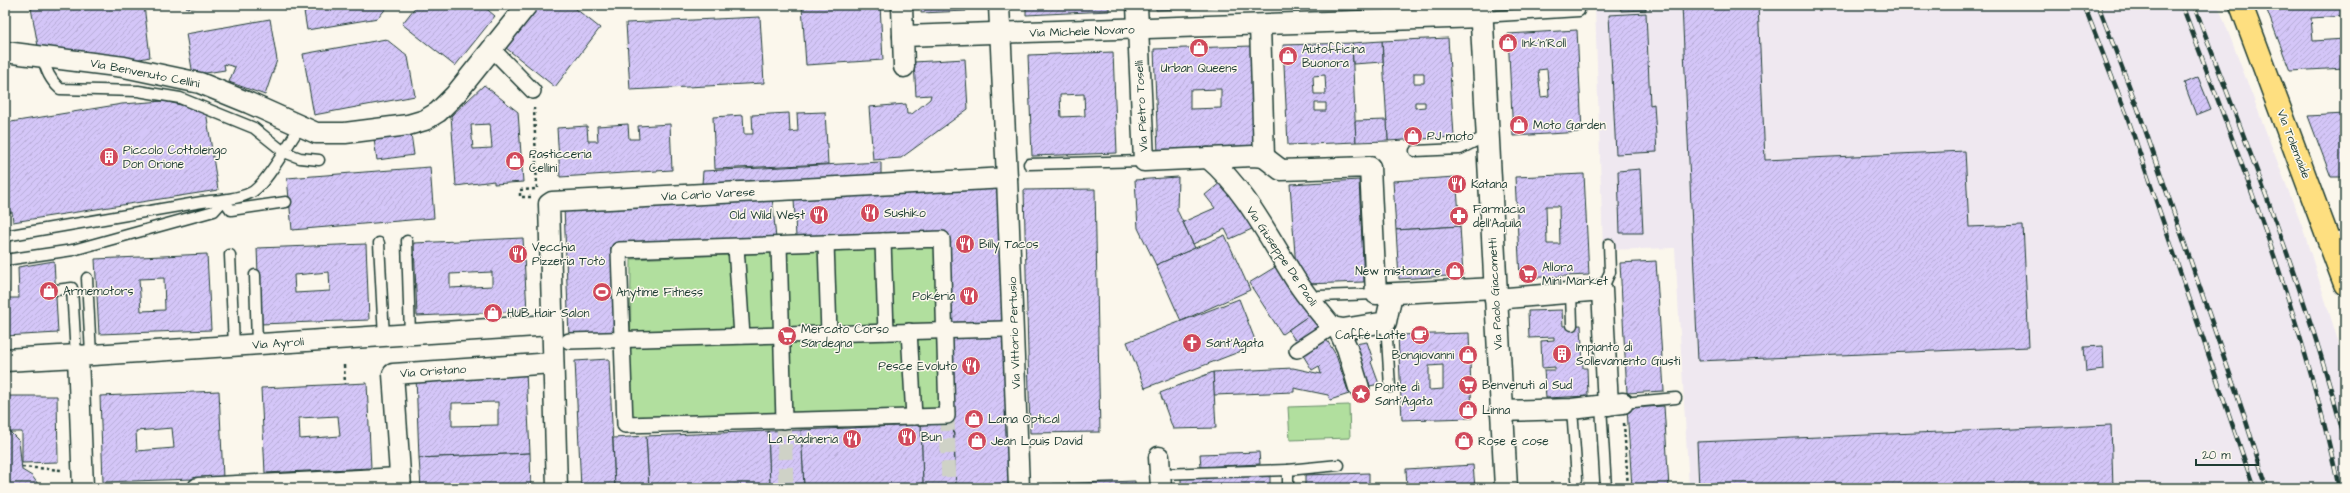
<svg xmlns="http://www.w3.org/2000/svg" width="2350" height="493" font-family="'Architects Daughter',sans-serif">
<defs>
<pattern id="building-hatch" width="6" height="6" patternUnits="userSpaceOnUse"><rect width="6" height="6" fill="#d4c6f8"/><path d="M-1 1l2-2M0 6l6-6M5 7l2-2" fill="none" stroke="#b6abd5"/></pattern>
</defs>
<rect width="100%" height="100%" fill="#fbf7ec"/>
<filter id="ink" filterUnits="userSpaceOnUse"><feTurbulence type="fractalNoise" baseFrequency=".025" numOctaves="2"/><feDisplacementMap in="SourceGraphic" scale="8" xChannelSelector="R" yChannelSelector="G"/><feConvolveMatrix kernelMatrix="1 2 1 2 8 2 1 2 1" color-interpolation-filters="sRGB"/></filter>
<g filter="url(#ink)">
<!-- built -->
<path fill="#efe8f0" d="M1595,5H2218L2303,229L2345,363V488H1689L1675,248L1603,250Z"/>
<!-- green -->
<g fill="#b1df9e" stroke="#688e69">
<path d="M937,246L941,410L630,419L631,259Z"/>
<path d="M1349,405L1350,438L1290,440L1288,407Z"/>
</g>
<!-- building -->
<g fill="url(#building-hatch)" stroke="#1f3d34" fill-rule="evenodd">
<path d="M46,5H144L150,57L130,61L38,46L31,8Z"/>
<path d="M186,5H206L187,8Z"/>
<path d="M303,5H389L378,18L307,30Z"/>
<path d="M417,5H482L495,16L455,66L402,24Z"/>
<path d="M540,5H571L600,28L555,87L506,48Z"/>
<path d="M880,5L883,60L806,65L802,6Z"/>
<path d="M921,5H966V11L921,13Z"/>
<path d="M1026,5H1109V11L1026,15Z"/>
<path d="M1156,5H1246V6L1156,10Z"/>
<path d="M1620,5H1646V10L1621,11Z"/>
<path d="M1682,5H1758L1765,160L1965,151L1969,227L2023,225L2029,347L1698,361Z"/>
<path d="M2265,5H2345V16L2311,18L2313,41L2345,39V68L2290,71Z"/>
<path d="M1646,13L1650,105L1654,104L1657,152L1616,154L1609,15Z"/>
<path d="M760,17L764,83L630,90L626,23Z"/>
<path d="M270,19L277,60L265,95L229,82L235,67L224,64L225,70L193,75L186,34Z"/>
<path d="M1577,30L1582,132L1513,136L1508,34ZM1547,69L1549,96L1541,97L1538,70Z"/>
<path d="M1448,38L1454,137L1388,141L1382,41ZM1414,73H1424V83H1414ZM1415,102H1425V107L1415,108Z"/>
<path d="M386,39L408,57L415,96L314,115L303,54Z"/>
<path d="M1382,41L1383,62L1353,64L1352,43Z"/>
<path d="M1352,43L1356,142L1288,145L1283,45ZM1325,75L1326,94H1314L1313,76ZM1315,103H1326V111H1315Z"/>
<path d="M1252,46L1256,148L1158,153L1154,49ZM1221,89V108L1190,109V90Z"/>
<path d="M1113,52L1117,153L1032,156L1028,55ZM1084,94L1085,116L1061,117L1060,95Z"/>
<path d="M965,59L968,109L901,158L873,160L869,107L906,104L907,114H912L930,99L931,95L916,96L914,62Z"/>
<path d="M2198,77L2211,109L2196,115L2184,83Z"/>
<path d="M484,85L518,112L523,182L494,184V181L456,186L451,116ZM490,124L492,148L473,149L471,125Z"/>
<path d="M164,101L206,111L218,190L13,222L12,212L5,213V123L122,104Z"/>
<path d="M825,112L828,164L715,169L713,117L743,115L744,134H753L752,115L789,113L790,132L798,131L797,113Z"/>
<path d="M2345,114V177H2331L2308,116Z"/>
<path d="M1387,120L1388,141L1356,142L1355,121Z"/>
<path d="M628,124L629,139H639L638,126L670,124L672,170L560,177L557,128L587,126L588,141H598L597,126Z"/>
<path d="M411,134L414,155L377,160L374,139Z"/>
<path d="M881,162V178L702,184L703,171Z"/>
<path d="M430,167L434,218L292,230L287,178Z"/>
<path d="M1640,169L1643,233H1620L1618,171Z"/>
<path d="M1584,174L1589,275L1520,278L1515,177ZM1546,206H1559L1560,244H1547Z"/>
<path d="M1178,177L1177,210L1195,248L1156,265L1138,228L1135,180Z"/>
<path d="M1456,177L1460,226L1396,230L1393,181Z"/>
<path d="M1359,180L1364,282L1306,284L1296,269L1290,184Z"/>
<path d="M1221,182L1254,228L1230,239L1225,229L1193,244L1183,222L1215,208L1205,195Z"/>
<path d="M997,186L1003,323L950,324L947,234L796,237L794,199Z"/>
<path d="M1095,189L1100,432L1030,433L1024,190Z"/>
<path d="M772,196L776,239L613,244L615,334L569,337L564,206Z"/>
<path d="M1460,226L1463,275L1399,279L1396,230Z"/>
<path d="M1225,235L1250,290L1181,321L1156,265Z"/>
<path d="M523,238L527,311L417,316L414,243ZM492,272V286L450,288V274Z"/>
<path d="M366,244L369,320L260,324L257,248ZM329,272L330,291L295,293L294,275Z"/>
<path d="M207,254L211,330L99,334L95,259ZM164,278L165,310L141,311L139,279Z"/>
<path d="M54,261L58,333L5,336V282H8L9,298H19L18,267Z"/>
<path d="M1656,261L1664,391L1627,393L1620,263Z"/>
<path d="M1280,264L1314,312L1282,334L1249,283Z"/>
<path d="M1239,299L1257,345L1145,388L1127,342Z"/>
<path d="M1562,310L1563,326L1581,325L1583,368H1587L1588,396L1546,398L1544,370H1555V367L1542,368L1541,341L1554,340V337L1529,338L1528,311Z"/>
<path d="M1314,312L1325,328L1299,346L1288,330Z"/>
<path d="M1469,333L1472,418L1402,420L1398,335ZM1443,365V389L1429,390V366Z"/>
<path d="M1004,334L1011,488H956L950,336Z"/>
<path d="M1325,337L1336,355L1349,394L1330,400L1328,395L1294,388V392L1214,395L1213,372L1293,368L1321,374L1319,366L1312,370L1301,352Z"/>
<path d="M1367,342L1373,360L1371,362L1379,384L1370,386L1355,344Z"/>
<path d="M2103,346L2104,370L2086,372L2084,347Z"/>
<path d="M609,359L615,488H581L575,361Z"/>
<path d="M526,372L530,453L419,458L416,376ZM498,402V425L452,426V403Z"/>
<path d="M1213,372L1216,428L1173,429L1160,393Z"/>
<path d="M367,383L371,468L265,473L261,388ZM338,416L340,436L300,439L299,418Z"/>
<path d="M219,391L223,478L103,482L100,396ZM172,428L174,448L137,451L136,431Z"/>
<path d="M5,396H57L58,462L22,463V432H5Z"/>
<path d="M1664,406L1669,488H1632L1627,408Z"/>
<path d="M953,421L956,488H842L923,485L921,425Z"/>
<path d="M921,425L923,485L804,488L801,430Z"/>
<path d="M2111,425L2113,488H1699L1697,442Z"/>
<path d="M801,430L804,488H770L768,431Z"/>
<path d="M768,431L770,488H649L646,436Z"/>
<path d="M5,432H10L19,441L22,470L32,476L41,488H5Z"/>
<path d="M646,436L649,488H615L613,438Z"/>
<path d="M1259,452L1260,464L1201,467L1200,454Z"/>
<path d="M530,453L531,488H421L419,458Z"/>
<path d="M1473,465L1475,488H1407L1406,469Z"/>
<path d="M1369,473V488H1305V475Z"/>
<path d="M1270,475V488H1181V478Z"/>
<path d="M1135,481V488H1053V484Z"/>
</g>
<g fill="none" stroke-linecap="round" stroke-linejoin="round">
<!-- pedestrian-tunnel -->
<g stroke="#cfd2c7" stroke-width="15" stroke-dasharray="15 8" stroke-linecap="butt">
<path d="M947,416L949,488"/>
<path d="M784,421L786,488"/>
</g>
<defs>
<g id="service">
<path d="M1481,17L1579,11"/>
<path d="M43,56C45,70 50,80 60,89L138,91L180,98L254,128L284,152L300,158L319,160"/>
<path d="M1415,151L1460,149L1488,135"/>
<path d="M1029,164L1144,161"/>
<path d="M5,236L202,202C218,200 236,200 250,193C264,188 290,141 300,127"/>
<path d="M407,241L410,335"/>
<path d="M379,243L384,337"/>
<path d="M230,255L234,346"/>
<path d="M5,260L73,250L214,211L224,200L231,210L286,202"/>
<path d="M255,275L257,345"/>
<path d="M87,278L91,355"/>
<path d="M56,290L72,288L76,356"/>
<path d="M1602,290L1610,272L1609,244"/>
<path d="M1571,293L1572,325"/>
<path d="M1319,296L1376,294"/>
<path d="M1386,322L1390,387"/>
<path d="M1623,403L1676,398"/>
<path d="M1601,406L1606,488"/>
<path d="M1572,409L1577,479"/>
<path d="M1288,470L1339,465"/>
<path d="M1160,474L1288,470V488"/>
</g>
<g id="pedestrian">
<path d="M492,49L533,91"/>
<path d="M942,239L947,416L625,425L619,250Z"/>
<path d="M883,241L886,332"/>
<path d="M826,243L829,333"/>
<path d="M779,245L784,421"/>
<path d="M736,247L742,336"/>
<path d="M909,331L914,417"/>
<path d="M569,341L1004,329"/>
<path d="M1297,350L1332,327"/>
</g>
<g id="minor">
<path d="M902,5L903,36"/>
<path d="M1137,5L1144,161L1253,156L1264,157L1281,170L1370,167L1376,294L1495,288"/>
<path d="M1260,25L1264,157"/>
<path d="M5,52L124,67L200,83L249,103L316,133H345L408,125L425,120L438,112L455,95L527,5"/>
<path d="M904,67L903,36L1481,17"/>
<path d="M1208,158C1244,188 1267,234 1292,274C1303,293 1318,310 1332,327L1343,329L1386,322L1392,294"/>
<path d="M1007,178L1019,488"/>
<path d="M2330,243L2345,241"/>
<path d="M1495,299L1602,290L1608,405"/>
<path d="M1338,329L1347,348L1359,388"/>
<path d="M1500,411L1572,409L1623,403"/>
<path d="M1159,457L1161,488"/>
<path d="M83,488L78,356L551,325"/>
<path d="M198,488L400,478"/>
<path d="M401,488L393,374L553,363"/>
<path d="M557,488L549,204L552,202L1007,178L999,5"/>
</g>
<g id="tertiary">
<path d="M1481,5L1506,488"/>
<path d="M5,360L78,356"/>
</g>
<path id="primary" d="M2241,5L2345,284"/>
</defs>
<!-- service casing -->
<use href="#service" stroke="#1f3d34" stroke-width="13"/>
<!-- pedestrian casing -->
<use href="#pedestrian" stroke="#1f3d34" stroke-width="18"/>
<!-- minor casing -->
<use href="#minor" stroke="#1f3d34" stroke-width="23"/>
<!-- tertiary casing -->
<use href="#tertiary" stroke="#1f3d34" stroke-width="25"/>
<!-- primary casing -->
<use href="#primary" stroke="#1f3d34" stroke-width="25"/>
<!-- path -->
<g stroke="#1f3d34" stroke-width="2.5" stroke-dasharray="3 3" stroke-linecap="butt">
<path d="M531,197H520V190L537,189L534,108"/>
<path d="M344,365L345,384"/>
<path d="M1624,423L1628,488"/>
<path d="M22,467L62,470"/>
</g>
<!-- service -->
<use href="#service" stroke="#fbf7ec" stroke-width="10"/>
<!-- pedestrian -->
<use href="#pedestrian" stroke="#fbf7ec" stroke-width="15"/>
<!-- minor -->
<use href="#minor" stroke="#fbf7ec" stroke-width="20"/>
<!-- tertiary -->
<use href="#tertiary" stroke="#fbf7ec" stroke-width="22"/>
<!-- primary -->
<use href="#primary" stroke="#fedf80" stroke-width="22"/>
<defs>
<g id="rail">
<path d="M2084,5L2126,113L2254,488"/>
<path d="M2098,5L2138,109L2244,415L2267,488"/>
<path d="M2182,5C2242,164 2304,321 2339,488"/>
<path d="M2194,5C2248,149 2307,292 2345,441"/>
</g>
</defs>
<!-- rail casing -->
<use href="#rail" stroke="#1f3d34" stroke-width="4.5"/>
<!-- rail -->
<use href="#rail" stroke="#fbf7ec" stroke-width="3" stroke-dasharray="9" stroke-linecap="butt"/>
</g>
</g>
<!-- icons -->
<defs>
<symbol id="shop-disc" viewBox="-11 -11 22 22"><circle r="9.5" fill="#d1495b" stroke="#fbf7ec"/><path d="M-5-2.5h2.3a2.7 3.5 0 0 1 5.4 0H5L5.5 6h-11ZM-1.5-2.5h3a1.5 2.3 0 0 0-3 0Z" fill="#fff"/></symbol>
<symbol id="building-disc" viewBox="-11 -11 22 22"><circle r="9.5" fill="#d1495b" stroke="#fbf7ec"/><path d="M-4-6H4V6H1V3H-1V6H-4ZM-2.5-4.3h1.7v1.8h-1.7ZM.8-4.3h1.7v1.8H.8ZM-2.5-1h1.7V.8h-1.7ZM.8-1h1.7V.8H.8Z" fill="#fff"/></symbol>
<symbol id="restaurant-disc" viewBox="-11 -11 22 22"><circle r="9.5" fill="#d1495b" stroke="#fbf7ec"/><path d="M-5-6h1v4h1v-4h1v4h1v-4h1v5L-1.5 .5V6h-2V.5L-5-1ZM5-6V6H3V1.5H1.5Q1.5-4 5-6Z" fill="#fff"/></symbol>
<symbol id="pharmacy-disc" viewBox="-11 -11 22 22"><circle r="9.5" fill="#d1495b" stroke="#fbf7ec"/><path d="M-2-6h4v4h4v4h-4v4h-4v-4h-4v-4h4Z" fill="#fff"/></symbol>
<symbol id="supermarket-disc" viewBox="-11 -11 22 22"><circle r="9.5" fill="#d1495b" stroke="#fbf7ec"/><path d="M-6-5.5h2.5l.6 2H6L4.5 2H-2.5L-4.4-4H-6ZM-1.5 3.2a1.3 1.3 0 1 0 .1 0ZM3 3.2a1.3 1.3 0 1 0 .1 0Z" fill="#fff"/></symbol>
<symbol id="stadium-disc" viewBox="-11 -11 22 22"><circle r="9.5" fill="#d1495b" stroke="#fbf7ec"/><path d="M0-5a6.5 5 0 1 0 0 10a6.5 5 0 1 0 0-10ZM-3.5-1.8h7v3.6h-7Z" fill="#fff"/></symbol>
<symbol id="cafe-disc" viewBox="-11 -11 22 22"><circle r="9.5" fill="#d1495b" stroke="#fbf7ec"/><path d="M-5.5-4.5H6V0H3Q3 3.5 0 3.5H-2.5Q-5.5 3.5-5.5 0ZM3-3.2v2h1.7v-2ZM-6 4.5H4V6H-6Z" fill="#fff"/></symbol>
<symbol id="church-disc" viewBox="-11 -11 22 22"><circle r="9.5" fill="#d1495b" stroke="#fbf7ec"/><path d="M-1.2-6h2.4v3.5h3.3v2.4h-3.3V6h-2.4V-.1h-3.3v-2.4h3.3Z" fill="#fff"/></symbol>
<symbol id="sight-disc" viewBox="-11 -11 22 22"><circle r="9.5" fill="#d1495b" stroke="#fbf7ec"/><path d="M0-6L1.8-2.2L6-1.7L2.9 1.2L3.7 5.4L0 3.3L-3.7 5.4L-2.9 1.2L-6-1.7L-1.8-2.2Z" fill="#fff"/></symbol>
</defs>
<g fill-rule="evenodd">
<use href="#shop-disc" x="1497" y="32" width="22" height="22"/>
<use href="#shop-disc" x="1188" y="37" width="22" height="22"/>
<use href="#shop-disc" x="1277" y="45" width="22" height="22"/>
<use href="#shop-disc" x="1508" y="114" width="22" height="22"/>
<use href="#shop-disc" x="1402" y="125" width="22" height="22"/>
<use href="#building-disc" x="98" y="146" width="22" height="22"/>
<use href="#shop-disc" x="504" y="150" width="22" height="22"/>
<use href="#restaurant-disc" x="1446" y="173" width="22" height="22"/>
<use href="#restaurant-disc" x="859" y="202" width="22" height="22"/>
<use href="#restaurant-disc" x="808" y="204" width="22" height="22"/>
<use href="#pharmacy-disc" x="1448" y="205" width="22" height="22"/>
<use href="#restaurant-disc" x="954" y="233" width="22" height="22"/>
<use href="#restaurant-disc" x="507" y="243" width="22" height="22"/>
<use href="#shop-disc" x="1444" y="260" width="22" height="22"/>
<use href="#supermarket-disc" x="1517" y="263" width="22" height="22"/>
<use href="#shop-disc" x="38" y="280" width="22" height="22"/>
<use href="#stadium-disc" x="591" y="281" width="22" height="22"/>
<use href="#restaurant-disc" x="958" y="285" width="22" height="22"/>
<use href="#shop-disc" x="482" y="302" width="22" height="22"/>
<use href="#cafe-disc" x="1409" y="324" width="22" height="22"/>
<use href="#supermarket-disc" x="776" y="325" width="22" height="22"/>
<use href="#church-disc" x="1181" y="332" width="22" height="22"/>
<use href="#building-disc" x="1551" y="343" width="22" height="22"/>
<use href="#shop-disc" x="1457" y="344" width="22" height="22"/>
<use href="#restaurant-disc" x="960" y="355" width="22" height="22"/>
<use href="#supermarket-disc" x="1457" y="374" width="22" height="22"/>
<use href="#sight-disc" x="1350" y="383" width="22" height="22"/>
<use href="#shop-disc" x="1457" y="399" width="22" height="22"/>
<use href="#shop-disc" x="963" y="408" width="22" height="22"/>
<use href="#restaurant-disc" x="896" y="426" width="22" height="22"/>
<use href="#restaurant-disc" x="841" y="428" width="22" height="22"/>
<use href="#shop-disc" x="966" y="430" width="22" height="22"/>
<use href="#shop-disc" x="1453" y="430" width="22" height="22"/>
</g>
<g text-anchor="middle" stroke-width="3" stroke-linejoin="round" paint-order="stroke">
<!-- street labels -->
<g font-size="12" fill="#1f3d34" stroke="#fbf7ec">
<text transform="translate(1082 31) rotate(-2)" y="4">Via Michele Novaro</text>
<text transform="translate(145 73) rotate(11)" y="4">Via Benvenuto Cellini</text>
<text transform="translate(1141 106) rotate(-93)" y="4">Via Pietro Toselli</text>
<text transform="translate(2294 144) rotate(69)" y="4">Via Tolemaide</text>
<text transform="translate(708 194) rotate(-3)" y="4">Via Carlo Varese</text>
<text transform="translate(1282 256) rotate(56)" y="4">Via Giuseppe De Paoli</text>
<text transform="translate(1495 294) rotate(-93)" y="4">Via Paolo Giacometti</text>
<text transform="translate(1014 333) rotate(-92)" y="4">Via Vittorio Pertusio</text>
<text transform="translate(278 343) rotate(-4)" y="4">Via Ayroli</text>
<text transform="translate(433 371) rotate(-4)" y="4">Via Oristano</text>
</g>
<!-- poi labels -->
<g font-size="12" fill="#1f3d34" stroke="#fbf7ec" text-anchor="start">
<text x="1522" y="47">Ink'n'Roll</text>
<text x="1302" y="53">Autofficina<tspan x="1302" dy="14">Buonora</tspan></text>
<text x="1199" y="72" text-anchor="middle">Urban Queens</text>
<text x="1533" y="129">Moto Garden</text>
<text x="1427" y="140">PJ moto</text>
<text x="123" y="154">Piccolo Cottolengo<tspan x="123" dy="14">Don Orione</tspan></text>
<text x="529" y="158">Pasticceria<tspan x="529" dy="14">Cellini</tspan></text>
<text x="1471" y="188">Katana</text>
<text x="1473" y="213">Farmacia<tspan x="1473" dy="14">dell'Aquila</tspan></text>
<text x="884" y="217">Sushiko</text>
<text x="805" y="219" text-anchor="end">Old Wild West</text>
<text x="979" y="248">Billy Tacos</text>
<text x="532" y="251">Vecchia<tspan x="532" dy="14">Pizzeria Totò</tspan></text>
<text x="1542" y="271">Allora<tspan x="1542" dy="14">Mini Market</tspan></text>
<text x="1441" y="275" text-anchor="end">New mistomare</text>
<text x="63" y="295">Armemotors</text>
<text x="616" y="296">Anytime Fitness</text>
<text x="955" y="300" text-anchor="end">Pokéria</text>
<text x="507" y="317">HUB Hair Salon</text>
<text x="801" y="333">Mercato Corso<tspan x="801" dy="14">Sardegna</tspan></text>
<text x="1406" y="339" text-anchor="end">Caffé Latte</text>
<text x="1206" y="347">Sant'Agata</text>
<text x="1576" y="351">Impianto di<tspan x="1576" dy="14">Sollevamento Giusti</tspan></text>
<text x="1454" y="359" text-anchor="end">Bongiovanni</text>
<text x="957" y="370" text-anchor="end">Pesce Evoluto</text>
<text x="1482" y="389">Benvenuti al Sud</text>
<text x="1375" y="391">Ponte di<tspan x="1375" dy="14">Sant'Agata</tspan></text>
<text x="1482" y="414">Linna</text>
<text x="988" y="423">Lama Optical</text>
<text x="921" y="441">Bun</text>
<text x="838" y="443" text-anchor="end">La Piadineria</text>
<text x="991" y="445">Jean Louis David</text>
<text x="1478" y="445">Rose e cose</text>
</g>
</g>
<!-- margin -->
<rect width="2350" height="493" fill="none" stroke="#fbf7ec" stroke-width="20"/>
<rect x="10" y="10" width="2330" height="473" fill="none" stroke="#1f3d34" stroke-width="1.5" filter="url(#ink)"/>
<!-- scale -->
<path d="M2196 459v6h62v-6" fill="none" stroke="#1f3d34" stroke-width="2"/>
<text x="2202" y="459" font-size="12" fill="#1f3d34" stroke="#fbf7ec" stroke-width="3" paint-order="stroke">20 m</text>
</svg>
